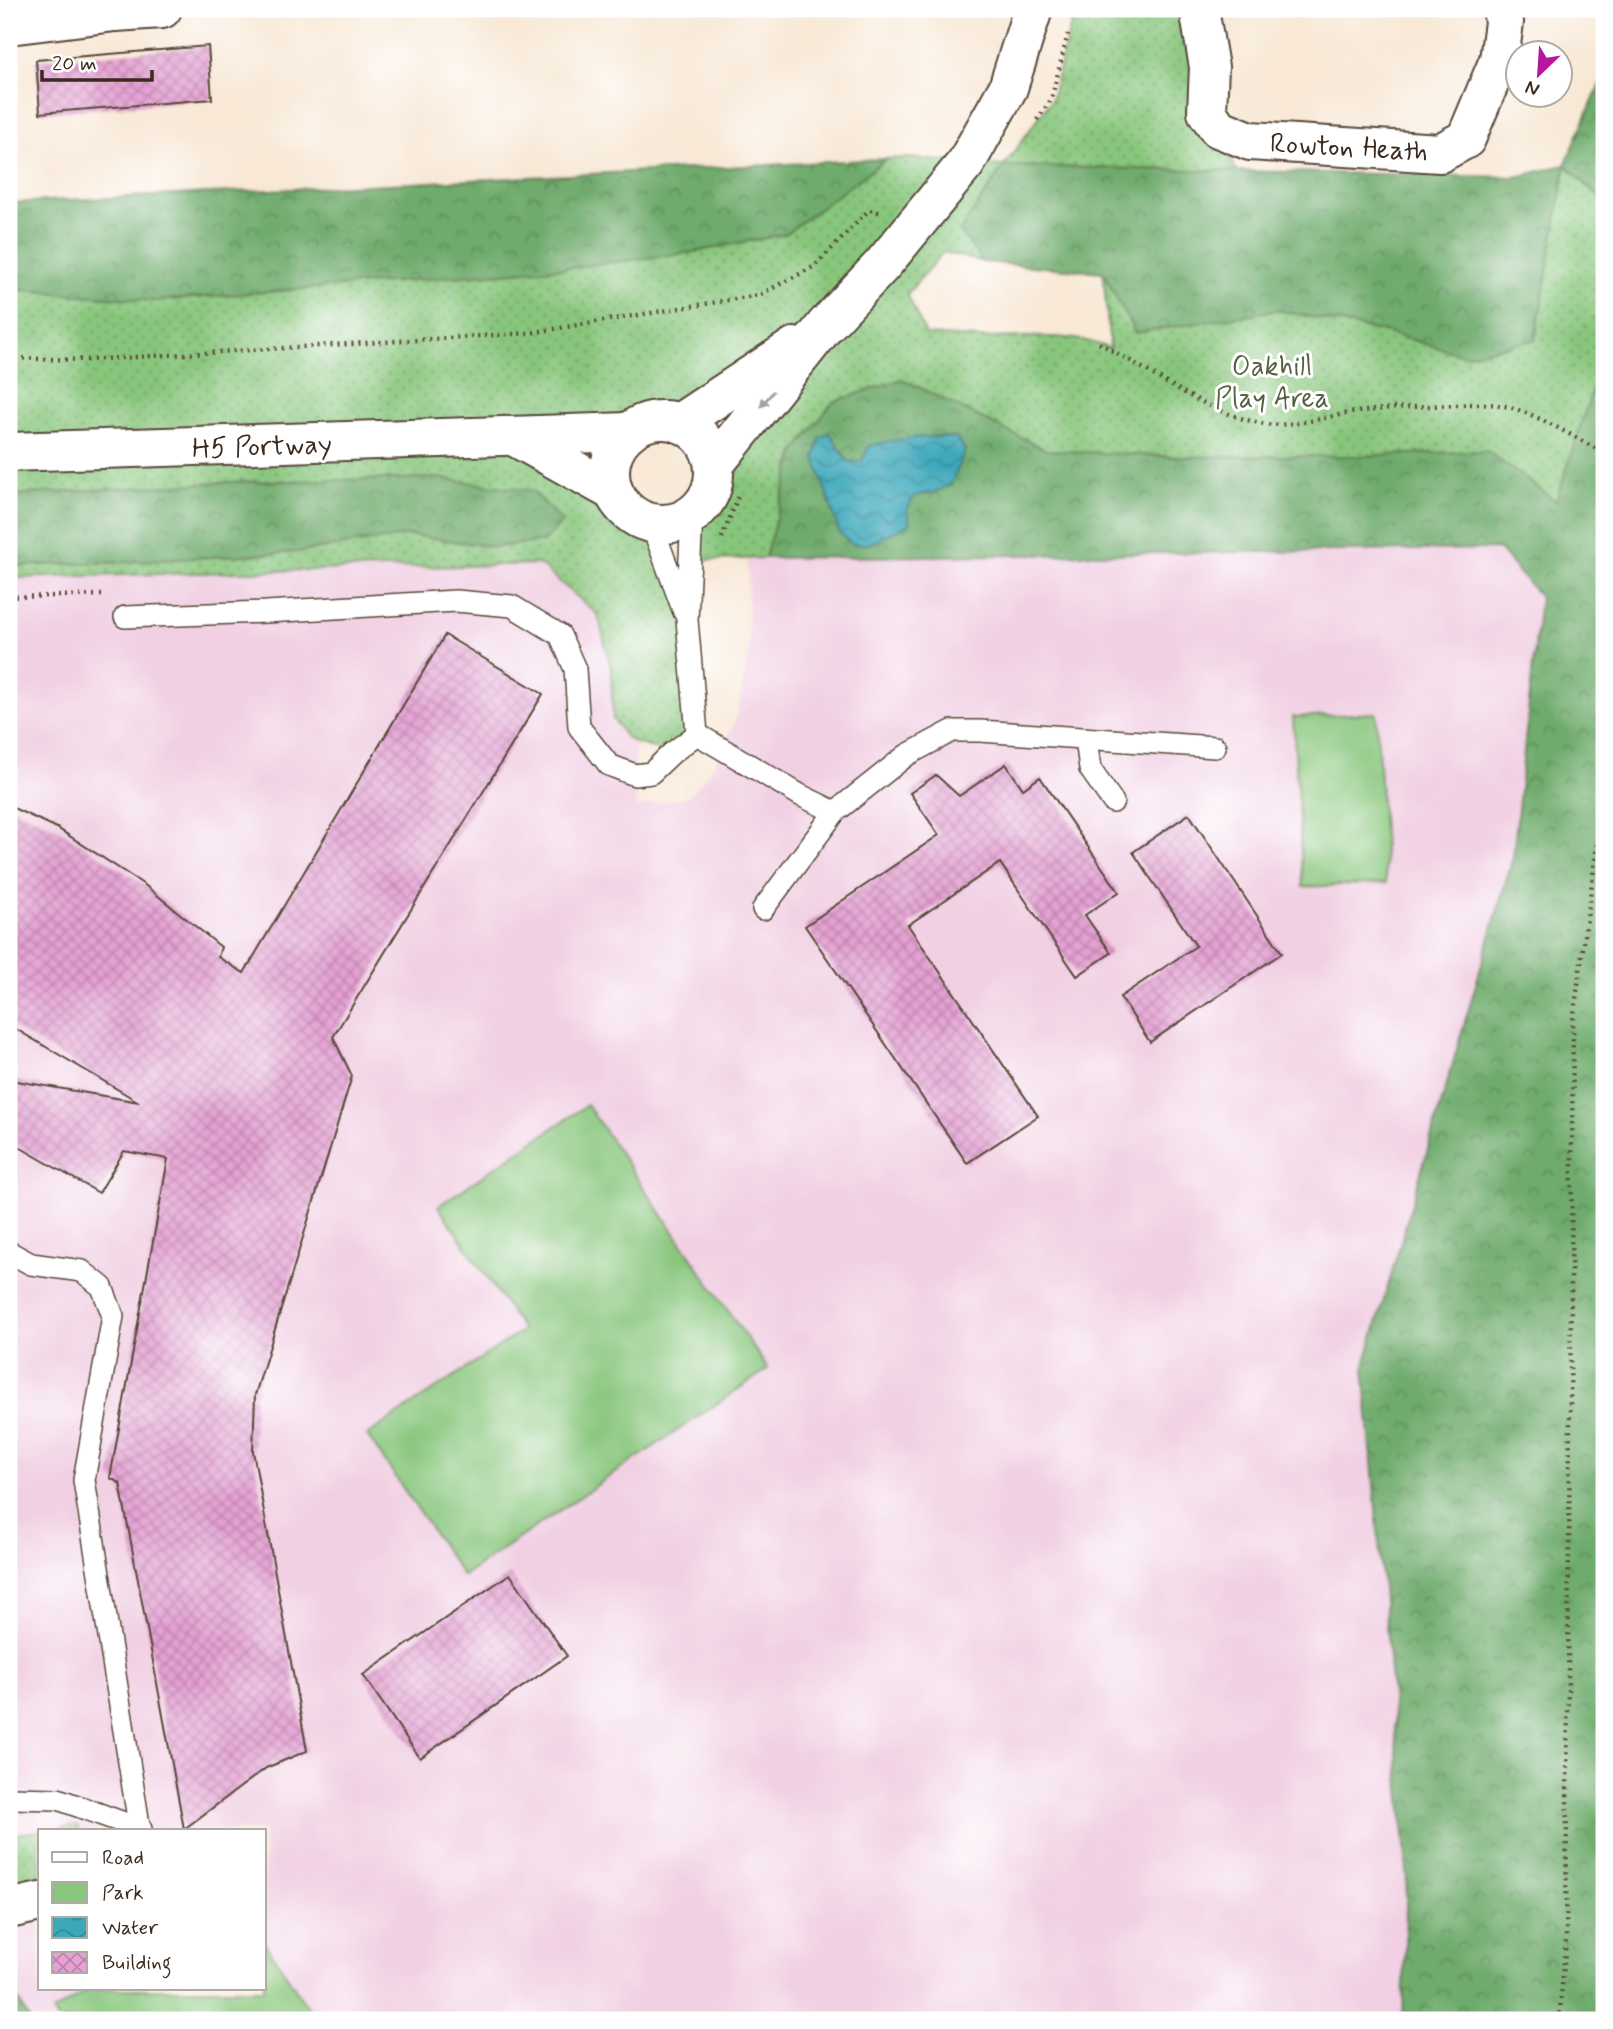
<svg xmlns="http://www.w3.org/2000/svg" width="1613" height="2029" font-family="Mynerve,sans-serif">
<defs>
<pattern id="green-dots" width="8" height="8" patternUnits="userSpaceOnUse" patternTransform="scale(1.75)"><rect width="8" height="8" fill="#88c67c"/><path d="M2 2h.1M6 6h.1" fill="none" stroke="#70a165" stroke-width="1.8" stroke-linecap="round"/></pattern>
<pattern id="forest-crowns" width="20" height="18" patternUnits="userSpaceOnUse" patternTransform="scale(1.75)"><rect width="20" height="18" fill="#6eab6c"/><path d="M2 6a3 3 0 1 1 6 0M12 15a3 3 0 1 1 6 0" fill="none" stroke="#5c8b58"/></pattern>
<pattern id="water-waves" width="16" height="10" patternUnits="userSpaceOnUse" patternTransform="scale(1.75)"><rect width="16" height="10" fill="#3ca9bb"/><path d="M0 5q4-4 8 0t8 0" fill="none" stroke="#348a97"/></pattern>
<pattern id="building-cross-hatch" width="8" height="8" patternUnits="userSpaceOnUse" patternTransform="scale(1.75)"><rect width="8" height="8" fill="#e5a1d3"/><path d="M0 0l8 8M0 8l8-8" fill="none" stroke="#bb83ab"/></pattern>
</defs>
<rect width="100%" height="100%" fill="#fff"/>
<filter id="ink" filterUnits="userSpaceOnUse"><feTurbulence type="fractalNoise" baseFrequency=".0143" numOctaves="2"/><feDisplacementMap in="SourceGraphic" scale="14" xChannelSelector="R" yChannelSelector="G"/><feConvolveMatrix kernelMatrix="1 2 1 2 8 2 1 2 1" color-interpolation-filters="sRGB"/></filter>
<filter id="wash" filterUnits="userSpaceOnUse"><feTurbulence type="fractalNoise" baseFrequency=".00686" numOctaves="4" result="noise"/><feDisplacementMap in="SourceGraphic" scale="28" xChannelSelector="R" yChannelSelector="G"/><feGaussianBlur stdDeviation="1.57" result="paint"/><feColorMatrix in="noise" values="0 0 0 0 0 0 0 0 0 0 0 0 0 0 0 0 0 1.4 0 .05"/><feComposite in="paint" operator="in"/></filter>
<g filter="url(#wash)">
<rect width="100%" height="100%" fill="#f8e8d5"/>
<!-- built -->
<path fill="#f1d0e3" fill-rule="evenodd" d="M1499,549L1541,597L1513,857L1364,1368L1407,1870L1403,2020H31L16,1996L9,1980V578L539,564L598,615L611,668L613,719L625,736L635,743L636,807L689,796L713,767L737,716L749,652L747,558ZM40,1831H264V1989H40Z"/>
<!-- green -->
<g fill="url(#green-dots)" stroke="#62784d" stroke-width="2">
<path d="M1075,9H1199L1218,128L1236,171L1004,166L960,231L983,262L943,252L907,294L926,335C946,336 966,338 986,338C1023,337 1077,332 1110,349L1103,271L1135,333L1277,310L1385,332L1464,355L1535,340L1566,165L1604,202V354L1556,502L1487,451L1358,456L1179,457L1046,450L902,379L833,402L795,452L765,558L689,561L692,515C704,504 710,495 714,480L822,329L661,420L516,437L614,492L629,512L635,517L651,523L687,620L697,734L672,753L635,743L625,736L613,719L611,668L598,615L539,564L9,578V566L127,562L298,552L410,535L496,547L544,541L53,494L9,495V289L156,301L576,267L693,252L785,234L886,159L910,158L1004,166L1051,100Z"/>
<path d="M77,1826L79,1831H40V1882L9,1890V1835Z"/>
</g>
<!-- forest -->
<g fill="url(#forest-crowns)" stroke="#546a45" stroke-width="2" fill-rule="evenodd">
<path d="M1604,75V202L1566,165L1535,340L1464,355L1385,332L1277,310L1135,333L1103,272L983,262L960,231L1004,166L1516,177L1565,165Z"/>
<path d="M886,159L785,234L693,252L576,267L156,301L9,289V203Z"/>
<path d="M1604,354V2020H1403L1407,1870L1364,1368L1513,857L1540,597L1499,549L765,558L795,452L833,402L902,379L1046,450L1179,457L1358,456L1487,451L1556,501ZM935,436L956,438L965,450L935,492L915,495L907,509L815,458L838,445L848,462H861Z"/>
<path d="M436,478L533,491L562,522L544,541L496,547L410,535L298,552L127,562L9,566V495L229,482Z"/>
<path d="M16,1996L30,2020H9V2001Z"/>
</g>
<!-- pitch -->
<g fill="#88c67c" stroke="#62784d" stroke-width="2">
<path d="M1376,713L1386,883L1303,887L1293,717Z"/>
<path d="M587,1105L768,1369L463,1576L367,1435L523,1330L438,1206Z"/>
<path d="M264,1942L313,2015L305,2020H58L53,2012L89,1989H264Z"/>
</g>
<!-- water -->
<path fill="url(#water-waves)" stroke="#3c6a6c" stroke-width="2" d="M830,433L848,461L861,462L869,446C898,438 926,435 956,438L965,450L951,485L935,492L915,496L907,509L910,524L869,544H852L840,534L815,458L820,438Z"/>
<g id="blocks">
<!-- building -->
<g fill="url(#building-cross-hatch)">
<path d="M208,46L212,99L40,113L36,60Z"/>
<path d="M445,635L543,694L333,1037L352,1076L255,1395L253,1451L307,1751L266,1768L184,1829L120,1483L110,1478L168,1159L124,1151L99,1193L9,1141V1084L11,1080L139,1102L9,1025V806L57,828L146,886L221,947L218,957L244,973Z"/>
<path d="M1006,764L1023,789L1040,777L1119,892L1085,915L1111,953L1077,976L1000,863L908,925L1038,1116L967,1163L805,926L939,835L910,793L936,775L959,796Z"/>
<path d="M1189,814L1282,953L1150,1042L1120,997L1196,946L1133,852Z"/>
<path d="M510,1574L567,1656L420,1758L363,1675Z"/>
</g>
</g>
</g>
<g filter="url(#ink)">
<use href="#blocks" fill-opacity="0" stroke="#574639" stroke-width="2"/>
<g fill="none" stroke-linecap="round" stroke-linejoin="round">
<defs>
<g id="service">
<path d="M651,523L684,612"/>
<path d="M125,617L266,612L456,601L512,606L560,635L575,669L579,727L609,765L635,775L651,773L672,753L697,734L687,620L692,515"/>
<path d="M697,734L800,795L835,812L763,909"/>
<path d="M1086,739L1090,769L1113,802"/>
<path d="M835,812L907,755L952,731H980L1215,747"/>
<path d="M9,1252L31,1264L82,1271L102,1287L113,1316L84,1480L140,1831"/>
<path d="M9,1798L58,1799L141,1829"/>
</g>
<g id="minor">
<path d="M115,9V12L162,9"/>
<path d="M1199,9L1209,67L1207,112L1218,128L1250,141L1440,153L1466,139L1499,60L1504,22L1502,9"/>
<path d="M9,25L115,12"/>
<circle cx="662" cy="472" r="52"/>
<path d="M679,423L794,347"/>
<path d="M515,437L614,492"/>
<path d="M9,452L629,432"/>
<path d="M714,465L825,326L883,264L966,163L1008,88L1033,9"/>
<path d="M9,1909L40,1902"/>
</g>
</defs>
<!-- service casing -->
<use href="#service" stroke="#574639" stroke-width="24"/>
<!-- minor casing -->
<use href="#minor" stroke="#574639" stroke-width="42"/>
<!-- path -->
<g stroke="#574639" stroke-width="4.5" stroke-dasharray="2 5" stroke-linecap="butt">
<path d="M1072,19L1075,9"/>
<path d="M1037,120L1051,100L1068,34"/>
<path d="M1099,343C1150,370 1204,412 1260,423C1287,429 1324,417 1350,413C1385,408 1420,406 1456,405C1470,404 1485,403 1498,405C1528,408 1577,439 1604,453"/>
<path d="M9,358L87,360L530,333L759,295L815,266L869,210L879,212"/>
<path d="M722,538L739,494"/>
<path d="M9,597L107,595"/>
<path d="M1559,2020L1566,1941L1573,1021L1604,794"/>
</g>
<!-- service -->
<use href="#service" stroke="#fff" stroke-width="21"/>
<!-- minor -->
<use href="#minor" stroke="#fff" stroke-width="38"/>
</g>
<!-- one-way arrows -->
<defs><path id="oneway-solid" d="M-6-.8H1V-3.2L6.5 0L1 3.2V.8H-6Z" transform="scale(1.75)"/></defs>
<use fill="#a79f9a" href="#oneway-solid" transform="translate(767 399) rotate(129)"/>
</g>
<g text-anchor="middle" stroke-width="6" stroke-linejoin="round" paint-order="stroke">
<!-- street labels -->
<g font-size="28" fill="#3b2a1e" stroke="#fff">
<text transform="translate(1349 146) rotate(3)" y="10">Rowton Heath</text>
<text transform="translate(262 445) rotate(-2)" y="10">H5 Portway</text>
</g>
<!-- park labels -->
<g font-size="28" fill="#56613f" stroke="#fff">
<text x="1272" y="375">Oakhill<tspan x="1272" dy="32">Play Area</tspan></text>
</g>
</g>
<!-- margin -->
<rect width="1613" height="2029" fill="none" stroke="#fff" stroke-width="35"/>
<!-- legend -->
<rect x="38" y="1829" width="228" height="161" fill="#ffffff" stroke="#b1aaa5" stroke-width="2"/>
<rect x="52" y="1852" width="35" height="10" fill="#ffffff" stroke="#b1aaa5" stroke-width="2"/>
<text x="102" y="1864" font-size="21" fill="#3b2a1e">Road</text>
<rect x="52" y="1882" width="35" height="21" fill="#88c67c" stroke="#b1aaa5" stroke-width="2"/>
<text x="102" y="1899" font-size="21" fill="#3b2a1e">Park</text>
<rect x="52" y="1917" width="35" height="21" fill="url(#water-waves)" stroke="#b1aaa5" stroke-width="2"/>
<text x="102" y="1934" font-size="21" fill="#3b2a1e">Water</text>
<rect x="52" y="1952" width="35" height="21" fill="url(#building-cross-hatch)" stroke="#b1aaa5" stroke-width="2"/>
<text x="102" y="1969" font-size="21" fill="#3b2a1e">Building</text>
<!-- north arrow -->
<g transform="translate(1539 74) rotate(205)"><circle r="33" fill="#ffffff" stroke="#b1aaa5" stroke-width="2"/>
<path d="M0-5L12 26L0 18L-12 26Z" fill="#b5179e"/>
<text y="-10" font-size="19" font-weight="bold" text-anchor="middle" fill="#3b2a1e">N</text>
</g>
<!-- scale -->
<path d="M42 70v10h110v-10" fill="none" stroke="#3b2a1e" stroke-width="3.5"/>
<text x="52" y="70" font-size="21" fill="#3b2a1e" stroke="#ffffff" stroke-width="5" paint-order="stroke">20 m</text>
</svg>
